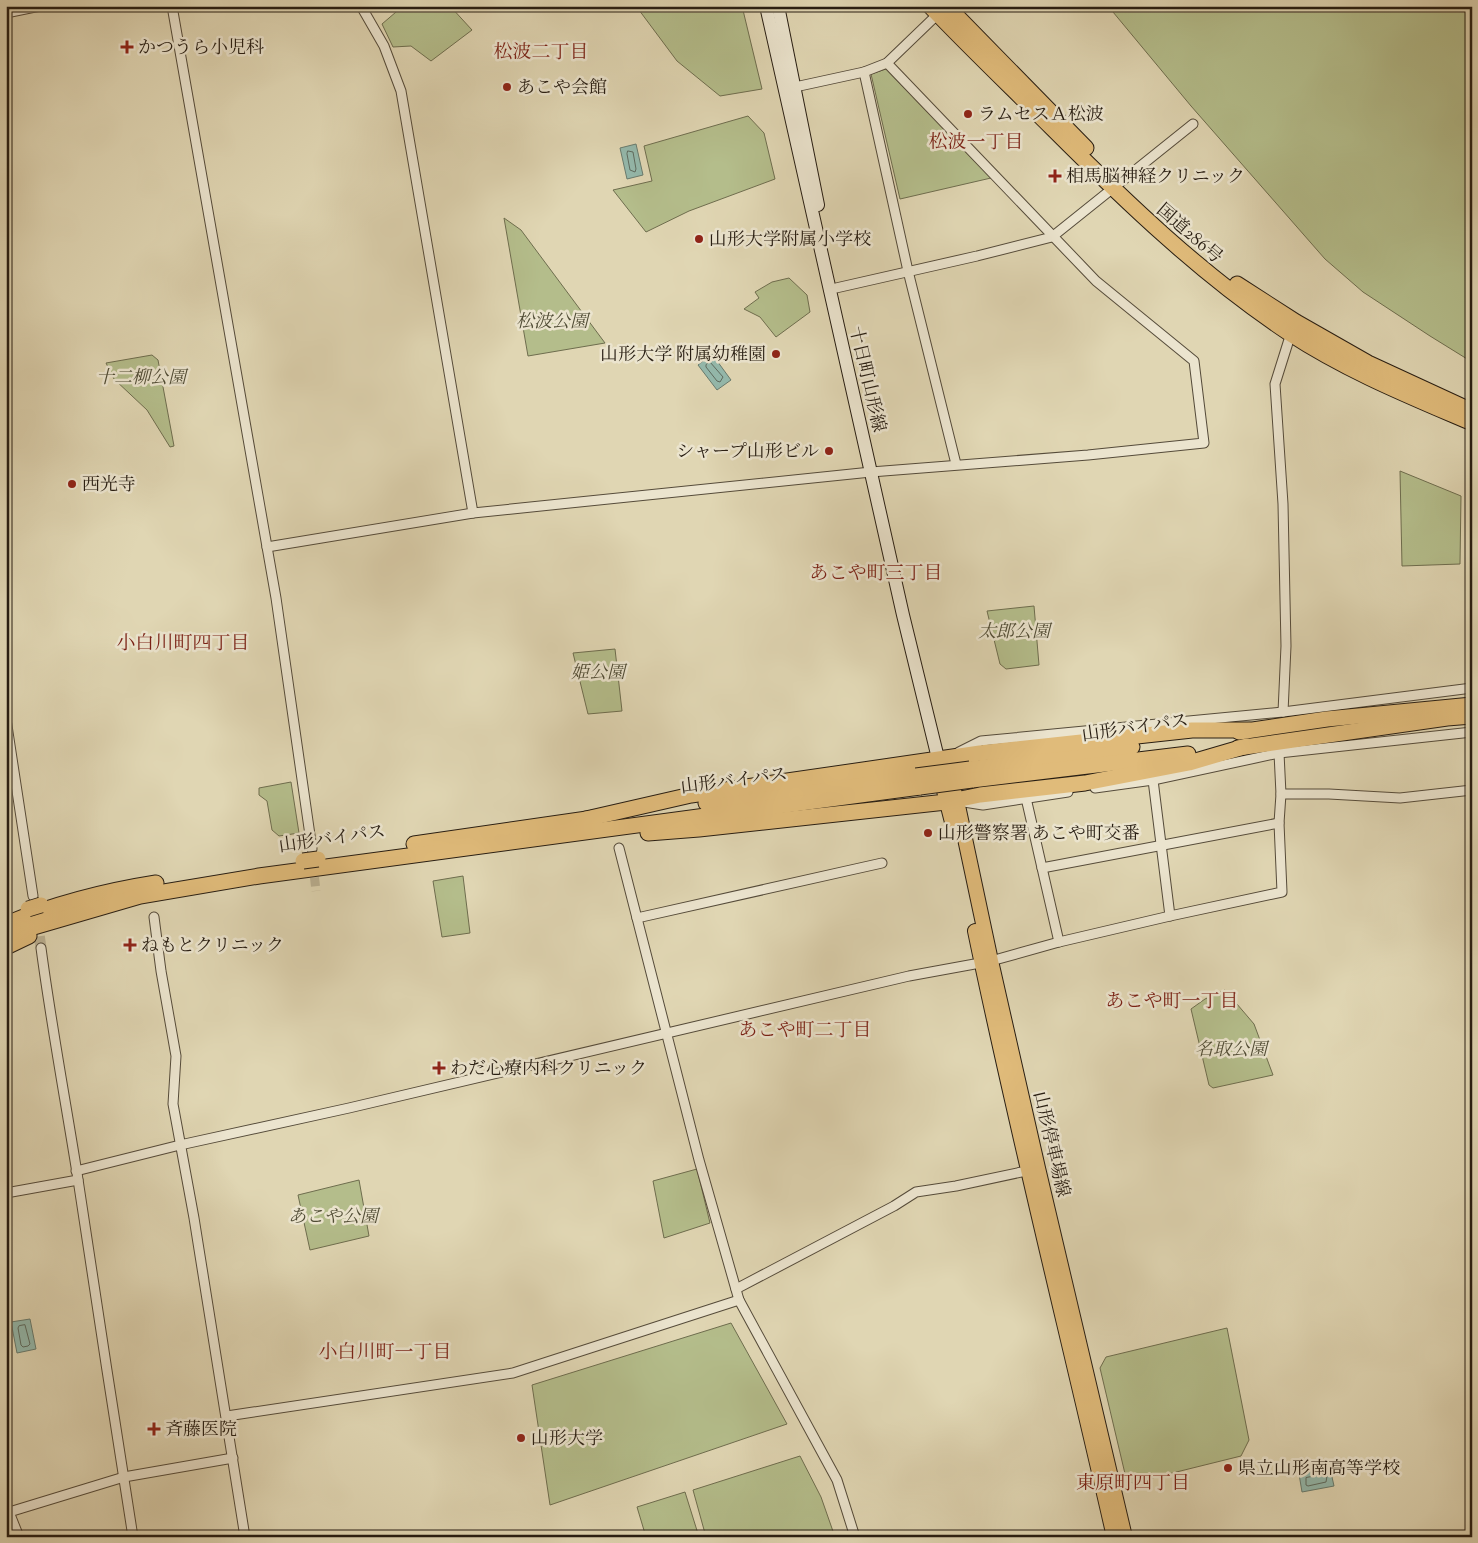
<svg xmlns="http://www.w3.org/2000/svg" width="1478" height="1543" font-family="'Sorts Mill Goudy','Noto Serif JP',serif">
<rect width="100%" height="100%" fill="#e0d6b3"/>
<filter id="stains"><feTurbulence type="fractalNoise" baseFrequency=".004" numOctaves="4"/><feColorMatrix values="0 0 0 0 .2 0 0 0 0 .09 0 0 0 0 .02 0 0 0 .5 -.17"/></filter>
<radialGradient id="worn" r=".72"><stop offset=".6" stop-color="#630" stop-opacity="0"/><stop offset="1" stop-color="#630" stop-opacity=".3"/></radialGradient>
<!-- green -->
<g fill="#b4bd8b" stroke="#6e6d4e">
<path d="M403,6H450L472,30L431,61L411,46L393,47L382,24Z"/>
<path d="M636,6H742L762,89L720,96L677,61Z"/>
<path d="M1108,6H1472V362L1430,336L1363,292L1325,259L1191,106Z"/>
<path d="M886,69L991,178L900,199L871,74Z"/>
<path d="M748,116L764,133L775,179L689,211L646,232L613,190L652,181L644,146Z"/>
<path d="M504,218L521,230L605,343L528,356Z"/>
<path d="M789,278L807,295L810,312L776,337L760,317L744,309L759,298L755,292L772,282Z"/>
<path d="M152,355L158,360L174,446L170,447L147,410L114,379L106,363Z"/>
<path d="M1400,471L1461,496L1460,564L1402,566Z"/>
<path d="M1034,606L1039,665L1006,669L1000,664L987,611Z"/>
<path d="M615,649L622,711L588,714L573,653Z"/>
<path d="M291,782L299,833L279,836L272,830L267,801L259,795V788Z"/>
<path d="M463,876L470,933L442,937L433,881Z"/>
<path d="M1225,990L1254,1024L1273,1075L1213,1088L1209,1085L1191,1009L1205,999Z"/>
<path d="M697,1169L710,1223L664,1238L653,1181Z"/>
<path d="M359,1180L369,1236L310,1250L298,1195Z"/>
<path d="M731,1323L787,1424L550,1505L532,1385Z"/>
<path d="M1227,1328L1249,1440L1241,1456L1132,1483L1126,1478L1100,1368L1106,1357Z"/>
<path d="M800,1456L821,1497L835,1537H706L693,1490Z"/>
<path d="M685,1492L699,1537H646L637,1507Z"/>
</g>
<!-- water -->
<g fill="#94b9ac" stroke="#687b6e">
<path d="M636,144L643,175L627,179L620,148Z"/>
<path d="M712,354L731,380L717,390L698,365Z"/>
<path d="M30,1319L36,1349L17,1353L11,1322Z"/>
<path d="M1330,1468L1334,1486L1302,1492L1299,1474Z"/>
</g>
<g fill="none" stroke-linecap="round" stroke-linejoin="round">
<!-- shore -->
<g stroke="#5e6b5f" stroke-width="1">
<path d="M628,151L633,152L636,169L635,172L630,170L627,154Z"/>
<path d="M710,362L723,377L720,382L717,381L706,367V365Z"/>
<path d="M25,1325L30,1344L28,1346L23,1347L21,1345L18,1328L19,1326Z"/>
<path d="M1324,1474L1327,1476L1326,1482L1308,1486L1306,1485V1478Z"/>
</g>
<!-- minor-tunnel -->
<path stroke="#bbb193" stroke-width="9" stroke-dasharray="9 4.5" stroke-linecap="butt" d="M313,864L316,891"/>
<!-- tertiary-tunnel -->
<path stroke="#bbb193" stroke-width="11" stroke-dasharray="11 5.5" stroke-linecap="butt" d="M37,920L41,948"/>
<defs>
<g id="minor">
<path d="M172,6L276,598L312,849"/>
<path d="M361,6L384,46L401,91L473,513"/>
<path d="M6,13L40,6"/>
<path d="M864,72L908,271L956,464"/>
<path d="M795,87L864,72L887,63L940,12"/>
<path d="M836,288L977,256L1052,237L1193,124"/>
<path d="M267,547L473,513L871,472L1088,455L1204,443L1194,361L1096,281L887,63"/>
<path d="M1283,712L1286,646L1283,504L1275,384L1292,330"/>
<path d="M6,719L33,896"/>
<path d="M959,752L981,741L1283,712L1472,688"/>
<path d="M1153,780L1170,916"/>
<path d="M1095,788L1153,780L1279,753L1472,732"/>
<path d="M1281,794H1329L1400,798L1472,790"/>
<path d="M1026,798L1059,942"/>
<path d="M964,802L983,805L1068,792"/>
<path d="M619,848L699,1160L739,1300L837,1480L855,1537"/>
<path d="M1042,868L1279,823"/>
<path d="M154,917L161,971L176,1056L173,1104L194,1218L245,1537"/>
<path d="M637,918L882,863"/>
<path d="M41,948C51,1023 65,1098 77,1173C95,1294 114,1416 133,1537"/>
<path d="M76,1171L180,1145L349,1108L909,976L991,961L1059,942L1170,916L1282,892L1279,823L1281,794L1279,753"/>
<path d="M6,1193L78,1180"/>
<path d="M736,1289L894,1206L916,1192L956,1186L1031,1170"/>
<path d="M227,1416L513,1373L739,1300"/>
<path d="M9,1512L19,1537"/>
<path d="M6,1513L124,1477L233,1458"/>
</g>
<g id="secondary">
<path d="M766,6L903,615L937,754V760"/>
<path d="M778,6L818,205"/>
</g>
<g id="primary">
<path d="M949,774L957,801L991,961L1038,1168L1125,1537"/>
<path d="M940,775L955,834"/>
<path d="M975,931C1017,1134 1068,1335 1114,1537"/>
</g>
<g id="trunk">
<path d="M930,6C970,48 1012,88 1053,129C1127,203 1202,275 1289,333C1347,371 1409,396 1472,423"/>
<path d="M947,6L1086,148"/>
<path d="M1237,284L1296,322L1368,363L1472,411"/>
<path d="M1239,732L1327,719L1472,705"/>
<path d="M1238,748L1447,718L1472,716"/>
<path d="M970,769L1132,747"/>
<path d="M972,780L1188,754"/>
<path d="M706,803L916,776"/>
<path d="M586,819L691,795L980,753L1192,730H1249"/>
<path d="M648,833L699,829L946,802L980,795L1085,783L1189,763L1247,746"/>
<path d="M414,844L594,818"/>
<path d="M6,924C55,904 105,891 156,883"/>
<path d="M6,935L140,896L259,876L920,787"/>
<path d="M6,947L29,936"/>
</g>
</defs>
<!-- minor casing -->
<use href="#minor" stroke="#554b3a" stroke-width="11"/>
<!-- secondary casing -->
<use href="#secondary" stroke="#271d12" stroke-width="14"/>
<!-- primary casing -->
<use href="#primary" stroke="#271d12" stroke-width="16"/>
<!-- trunk casing -->
<use href="#trunk" stroke="#271d12" stroke-width="17"/>
<!-- minor -->
<use href="#minor" stroke="#ebe4ce" stroke-width="9"/>
<!-- secondary -->
<use href="#secondary" stroke="#ebe4ce" stroke-width="12"/>
<!-- primary -->
<use href="#primary" stroke="#e0bb7a" stroke-width="14"/>
<!-- trunk -->
<use href="#trunk" stroke="#e0bb7a" stroke-width="15"/>
<defs>
<g id="trunk-bridge">
<path d="M916,776L970,769"/>
<path d="M920,787L972,780"/>
<path d="M303,861L318,859"/>
<path d="M28,909L41,905"/>
</g>
</defs>
<!-- trunk-bridge casing -->
<use href="#trunk-bridge" stroke="#271d12" stroke-width="17" stroke-linecap="butt"/>
<!-- trunk-bridge -->
<use href="#trunk-bridge" stroke="#e0bb7a" stroke-width="15"/>
</g>
<!-- markers -->
<g fill="#8f2418" stroke="#ebe4ce" stroke-width="2">
<path d="M124.5 39.5h5v5h5v5h-5v5h-5v-5h-5v-5h5z"/>
<circle cx="507" cy="87" r="5"/>
<circle cx="968" cy="114" r="5"/>
<path d="M1052.5 168.5h5v5h5v5h-5v5h-5v-5h-5v-5h5z"/>
<circle cx="699" cy="239" r="5"/>
<circle cx="776" cy="354" r="5"/>
<circle cx="829" cy="451" r="5"/>
<circle cx="72" cy="484" r="5"/>
<circle cx="928" cy="833" r="5"/>
<path d="M127.5 937.5h5v5h5v5h-5v5h-5v-5h-5v-5h5z"/>
<path d="M436.5 1060.5h5v5h5v5h-5v5h-5v-5h-5v-5h5z"/>
<path d="M151.5 1421.5h5v5h5v5h-5v5h-5v-5h-5v-5h5z"/>
<circle cx="521" cy="1438" r="5"/>
<circle cx="1228" cy="1468" r="5"/>
</g>
<g text-anchor="middle" stroke-width="5" stroke-linejoin="round" paint-order="stroke">
<!-- poi labels -->
<g font-size="18" fill="#271d12" stroke="#ebe4ce" text-anchor="start">
<text x="138" y="53">かつうら小児科</text>
<text x="517" y="93">あこや会館</text>
<text x="978" y="120">ラムセスＡ松波</text>
<text x="1066" y="182">相馬脳神経クリニック</text>
<text x="709" y="245">山形大学附属小学校</text>
<text x="766" y="360" text-anchor="end">山形大学 附属幼稚園</text>
<text x="819" y="457" text-anchor="end">シャープ山形ビル</text>
<text x="82" y="490">西光寺</text>
<text x="938" y="839">山形警察署 あこや町交番</text>
<text x="141" y="951">ねもとクリニック</text>
<text x="450" y="1074">わだ心療内科クリニック</text>
<text x="165" y="1435">斉藤医院</text>
<text x="531" y="1444">山形大学</text>
<text x="1238" y="1474">県立山形南高等学校</text>
</g>
<!-- street labels -->
<g font-size="18" fill="#271d12" stroke="#ebe4ce">
<text transform="translate(1190 233) rotate(41)" y="6">国道286号</text>
<text transform="translate(868 379) rotate(77)" y="6">十日町山形線</text>
<text transform="translate(1135 727) rotate(-8)" y="6">山形バイパス</text>
<text transform="translate(734 780) rotate(-7)" y="6">山形バイパス</text>
<text transform="translate(332 838) rotate(-8)" y="6">山形バイパス</text>
<text transform="translate(1052 1144) rotate(77)" y="6">山形停車場線</text>
</g>
<!-- park labels -->
<g font-size="18" font-style="italic" fill="#514d36" stroke="#ebe4ce">
<text x="552" y="327">松波公園</text>
<text x="141" y="383">十二柳公園</text>
<text x="1014" y="637">太郎公園</text>
<text x="598" y="678">姫公園</text>
<text x="1231" y="1055">名取公園</text>
<text x="333" y="1222">あこや公園</text>
</g>
<!-- neighbourhood labels -->
<g font-size="19" fill="#7a1f14" stroke="#ebe4ce">
<text x="541" y="58">松波二丁目</text>
<text x="976" y="148">松波一丁目</text>
<text x="876" y="579">あこや町三丁目</text>
<text x="183" y="649">小白川町四丁目</text>
<text x="1172" y="1007">あこや町一丁目</text>
<text x="805" y="1036">あこや町二丁目</text>
<text x="385" y="1358">小白川町一丁目</text>
<text x="1133" y="1489">東原町四丁目</text>
</g>
</g>
<!-- margin -->
<rect width="1478" height="1543" fill="none" stroke="#e0d6b3" stroke-width="25"/>
<rect x="8" y="8" width="1463" height="1528" fill="none" stroke="#271d12" stroke-width="2.5"/>
<rect x="12" y="12" width="1453" height="1518" fill="none" stroke="#271d12"/>
<rect width="100%" height="100%" filter="url(#stains)"/>
<rect width="100%" height="100%" fill="url(#worn)"/>
</svg>
